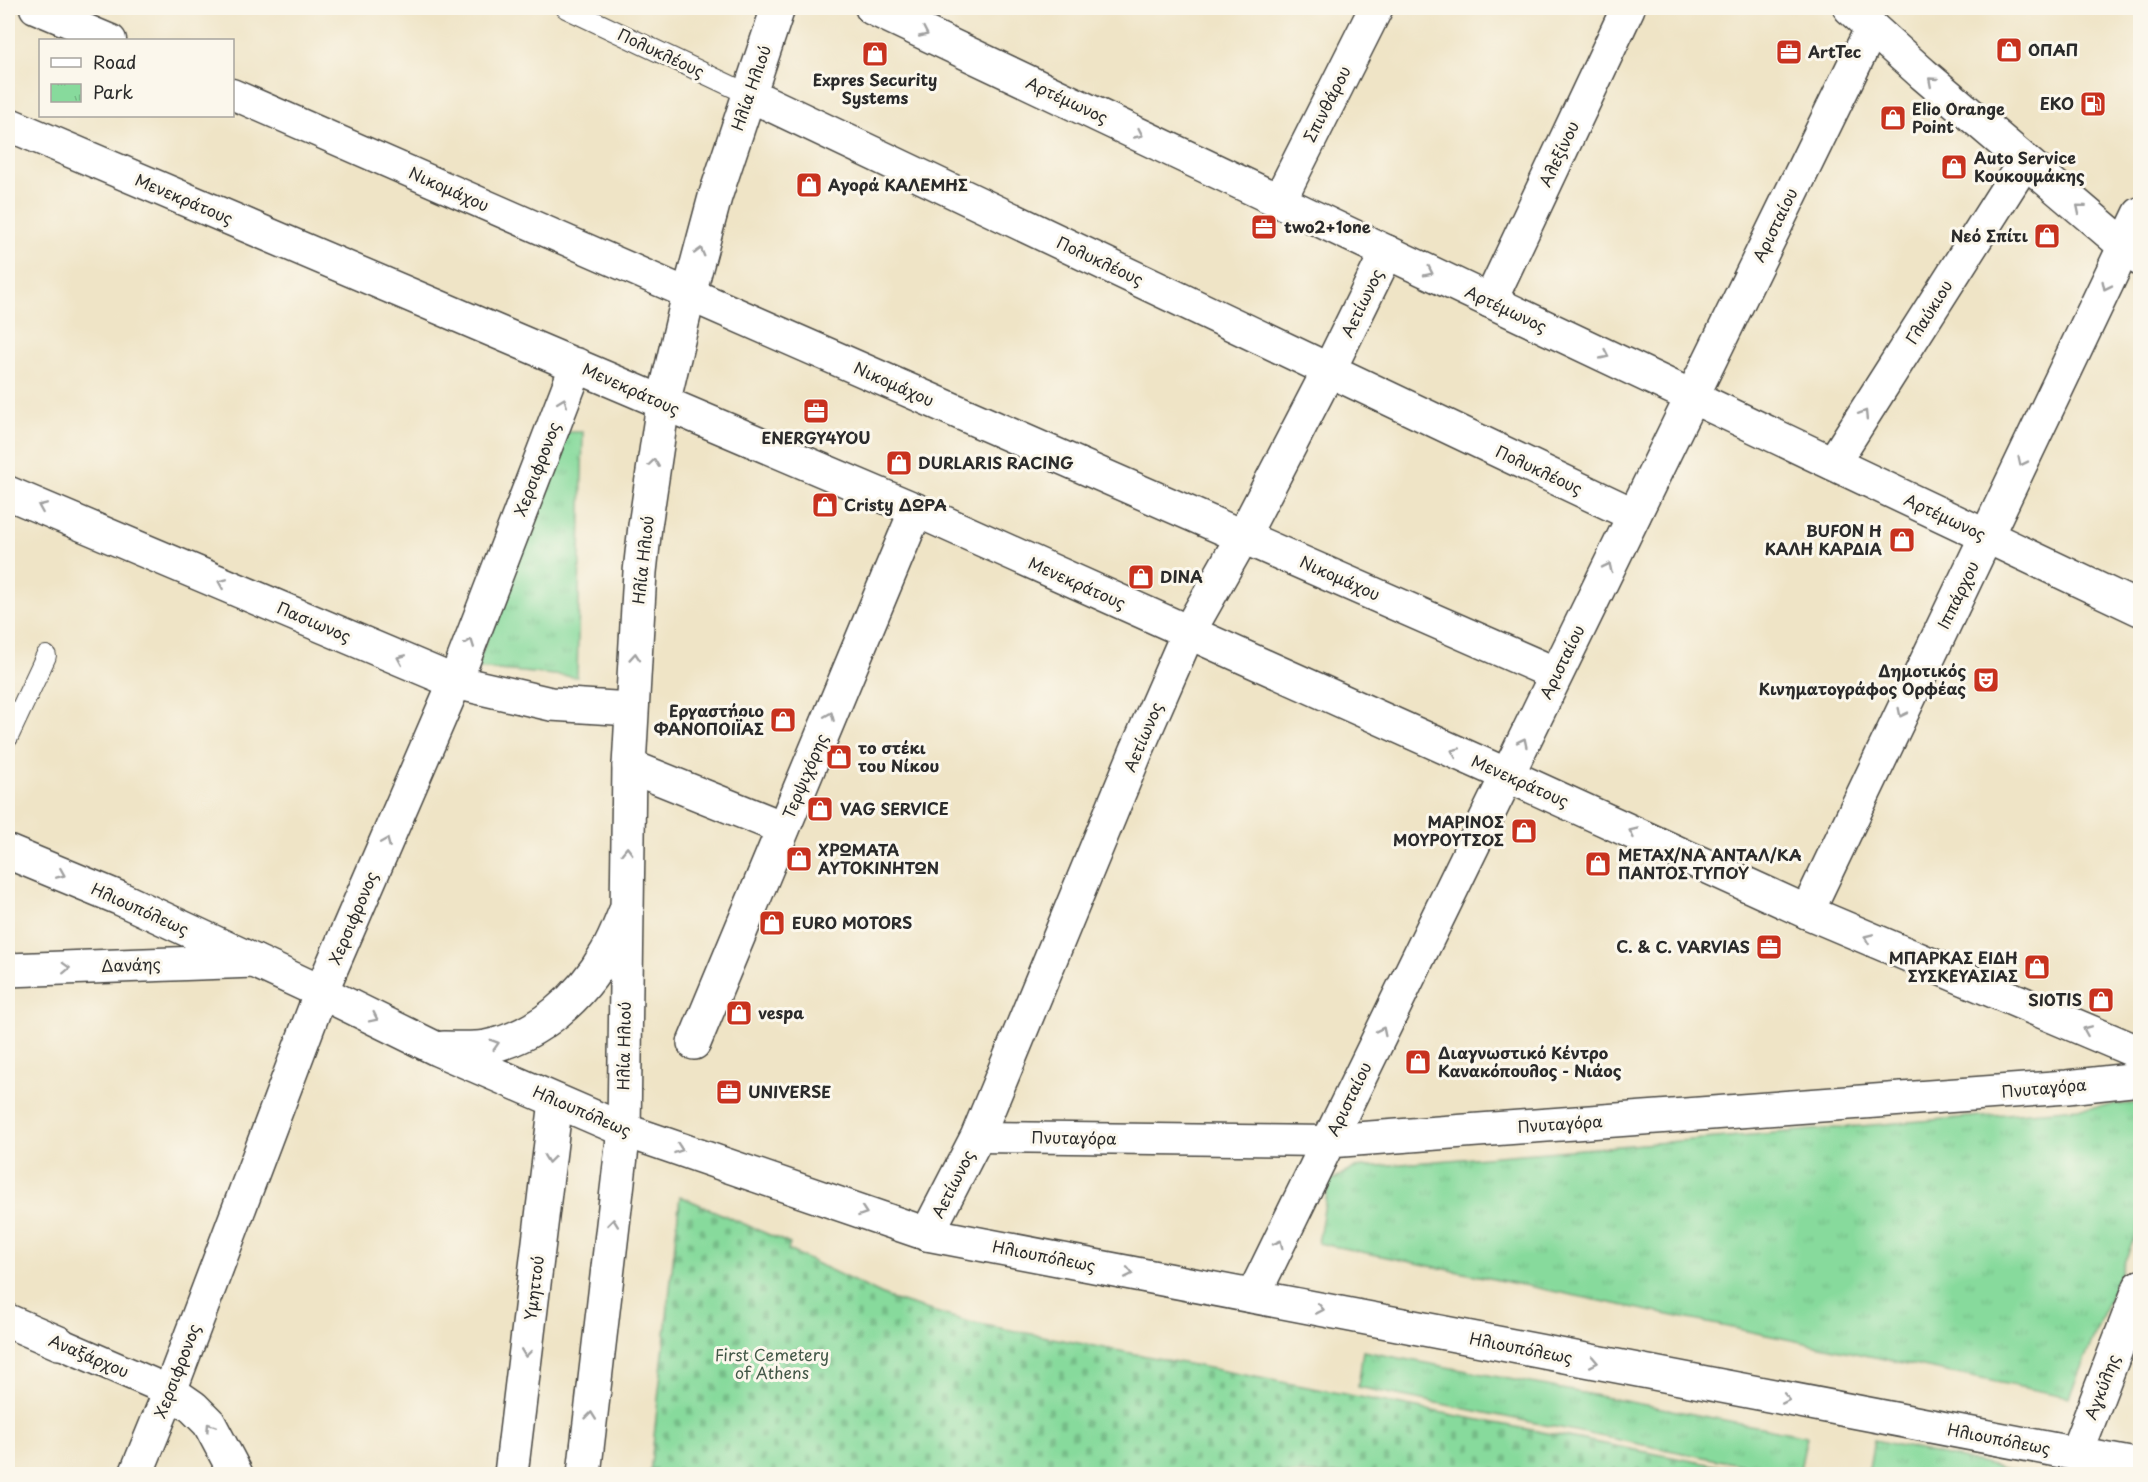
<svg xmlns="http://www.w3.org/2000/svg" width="2148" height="1482" font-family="'Playpen Sans',sans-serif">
<defs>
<pattern id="cemetery-stones" width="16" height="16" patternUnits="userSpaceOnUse" patternTransform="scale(1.5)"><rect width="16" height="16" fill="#87da9c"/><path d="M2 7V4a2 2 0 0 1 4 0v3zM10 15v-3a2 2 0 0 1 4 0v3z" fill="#75bb87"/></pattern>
<pattern id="park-tufts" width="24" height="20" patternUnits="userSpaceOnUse" patternTransform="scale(1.5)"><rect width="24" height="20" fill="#87da9c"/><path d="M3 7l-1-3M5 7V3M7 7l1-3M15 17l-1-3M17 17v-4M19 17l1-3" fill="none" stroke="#75bb87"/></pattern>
</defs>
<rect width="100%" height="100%" fill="#fbf7ec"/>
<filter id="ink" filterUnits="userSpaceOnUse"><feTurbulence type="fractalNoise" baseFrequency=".0167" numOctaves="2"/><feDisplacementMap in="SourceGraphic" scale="12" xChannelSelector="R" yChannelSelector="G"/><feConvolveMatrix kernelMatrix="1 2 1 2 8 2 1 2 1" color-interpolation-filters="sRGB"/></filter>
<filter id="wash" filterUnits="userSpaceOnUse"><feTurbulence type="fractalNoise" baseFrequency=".008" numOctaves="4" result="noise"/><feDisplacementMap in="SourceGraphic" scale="24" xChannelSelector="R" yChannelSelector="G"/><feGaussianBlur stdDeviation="1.35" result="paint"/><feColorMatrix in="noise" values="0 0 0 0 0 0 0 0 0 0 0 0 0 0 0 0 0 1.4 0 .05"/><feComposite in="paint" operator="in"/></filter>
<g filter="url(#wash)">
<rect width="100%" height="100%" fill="#efe4c6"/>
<!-- cemetery -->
<path fill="url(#cemetery-stones)" stroke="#598264" stroke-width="1.5" d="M680,1196L790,1244L788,1250L891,1299L969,1322L1760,1474H650Z"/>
<!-- park -->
<g fill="url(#park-tufts)" stroke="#598264" stroke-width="1.5">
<path d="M566,432H583L577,677L476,668Z"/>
<path d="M2140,1103V1224L2069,1397L1318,1243L1329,1182L1354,1168Z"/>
<path d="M1363,1351L1807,1436L1799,1474H1787L1358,1387Z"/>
<path d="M1874,1440L2030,1474H1868Z"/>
</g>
</g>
<g filter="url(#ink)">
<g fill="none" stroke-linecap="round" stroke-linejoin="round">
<defs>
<g id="service">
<path d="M566,8L748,94"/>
<path d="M8,737L46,656"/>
</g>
<g id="pedestrian">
<path d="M35,8L111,40"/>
<path d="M232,94L689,294"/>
<path d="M977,1137L1329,1141"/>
<path d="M59,1343L170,1391"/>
</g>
<g id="minor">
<path d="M872,8L2140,609"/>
<path d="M748,94L1634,515"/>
<path d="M8,124L916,510L1507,775L1807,912L2140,1053"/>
<path d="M1279,201L1376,8"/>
<path d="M689,294L1556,674"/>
<path d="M1490,301L1628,8"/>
<path d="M1833,463L2025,161"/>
<path d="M8,493L455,682L551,704L631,709"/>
<path d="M629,766L783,828"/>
<path d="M1807,912L2140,214"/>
<path d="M8,970L254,961"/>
<path d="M694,1043L916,510"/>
<path d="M1329,1141L2067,1087L2140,1079"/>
<path d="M927,1234L977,1137L1136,752L1188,633L1243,536L1329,370L1387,252"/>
<path d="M1253,1296L1872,28"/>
<path d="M8,1321L59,1343"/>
<path d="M170,1391L193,1407L209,1423L236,1474"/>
<path d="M2076,1454L2140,1287"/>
<path d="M136,1474L170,1391L321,992L455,682L577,365"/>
</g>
<g id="secondary">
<path d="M511,1474L556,1101"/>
<path d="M584,1474L624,1130L629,766L640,572L645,526L663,404L689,294L715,197L778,8"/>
</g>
<g id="primary">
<path d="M1850,8L1923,74L2140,259"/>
<path d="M8,852L119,898L321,992L437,1049L624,1130L927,1234L2140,1466"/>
<path d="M444,1048C458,1048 473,1049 486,1047C537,1037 582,997 607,952C615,939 620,924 626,910"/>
</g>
</defs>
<!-- service casing -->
<use href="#service" stroke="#484742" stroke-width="22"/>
<!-- pedestrian casing -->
<use href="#pedestrian" stroke="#484742" stroke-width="33"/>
<!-- minor casing -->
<use href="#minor" stroke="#484742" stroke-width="36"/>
<!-- secondary casing -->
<use href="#secondary" stroke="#484742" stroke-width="36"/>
<!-- primary casing -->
<use href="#primary" stroke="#484742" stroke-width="36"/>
<!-- service -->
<use href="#service" stroke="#fff" stroke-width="20"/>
<!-- pedestrian -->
<use href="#pedestrian" stroke="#fff" stroke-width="30"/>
<!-- minor -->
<use href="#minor" stroke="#fff" stroke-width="33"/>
<!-- secondary -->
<use href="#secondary" stroke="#fff" stroke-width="33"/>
<!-- primary -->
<use href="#primary" stroke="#fff" stroke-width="33"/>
</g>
<!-- one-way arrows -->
<defs><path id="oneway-chevron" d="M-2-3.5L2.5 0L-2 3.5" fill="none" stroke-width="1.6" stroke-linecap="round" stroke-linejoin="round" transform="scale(1.5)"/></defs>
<g stroke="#a0a0a0">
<use href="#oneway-chevron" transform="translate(924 33) rotate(25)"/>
<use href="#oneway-chevron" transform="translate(1932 81) rotate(-139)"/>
<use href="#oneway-chevron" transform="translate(1139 134) rotate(25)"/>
<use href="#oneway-chevron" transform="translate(2080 208) rotate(-140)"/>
<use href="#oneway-chevron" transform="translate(700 252) rotate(-75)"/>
<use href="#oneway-chevron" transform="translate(1429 272) rotate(26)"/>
<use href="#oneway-chevron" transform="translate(2106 286) rotate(116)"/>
<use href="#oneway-chevron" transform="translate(1605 355) rotate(25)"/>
<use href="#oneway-chevron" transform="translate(563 402) rotate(-69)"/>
<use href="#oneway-chevron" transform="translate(1864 414) rotate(-58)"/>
<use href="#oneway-chevron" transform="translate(2022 462) rotate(116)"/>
<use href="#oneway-chevron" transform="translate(654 463) rotate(-82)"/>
<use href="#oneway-chevron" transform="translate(42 507) rotate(-157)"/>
<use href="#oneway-chevron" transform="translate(1608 567) rotate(-64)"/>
<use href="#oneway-chevron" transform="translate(222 583) rotate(-157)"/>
<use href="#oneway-chevron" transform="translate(470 643) rotate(-69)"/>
<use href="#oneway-chevron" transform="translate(635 657) rotate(-86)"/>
<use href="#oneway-chevron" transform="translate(401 659) rotate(-157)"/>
<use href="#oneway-chevron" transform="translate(1902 713) rotate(116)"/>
<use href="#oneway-chevron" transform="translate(830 716) rotate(-67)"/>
<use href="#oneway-chevron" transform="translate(1523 742) rotate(-64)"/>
<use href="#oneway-chevron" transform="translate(1455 752) rotate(-156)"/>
<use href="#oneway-chevron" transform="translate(1633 832) rotate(-155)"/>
<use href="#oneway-chevron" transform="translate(386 842) rotate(-67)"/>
<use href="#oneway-chevron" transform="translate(627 851) rotate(-89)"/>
<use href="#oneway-chevron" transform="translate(61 874) rotate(23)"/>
<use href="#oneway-chevron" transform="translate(1868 938) rotate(-157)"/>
<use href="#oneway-chevron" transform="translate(66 968) rotate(-2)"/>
<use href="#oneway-chevron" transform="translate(374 1018) rotate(26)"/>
<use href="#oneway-chevron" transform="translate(2087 1030) rotate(-157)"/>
<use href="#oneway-chevron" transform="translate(1382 1031) rotate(-64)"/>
<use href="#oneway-chevron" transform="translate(495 1044) rotate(-17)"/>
<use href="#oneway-chevron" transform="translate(679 1149) rotate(19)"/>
<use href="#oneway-chevron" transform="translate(549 1159) rotate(97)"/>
<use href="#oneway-chevron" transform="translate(863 1212) rotate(19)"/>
<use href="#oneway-chevron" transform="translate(613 1223) rotate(-84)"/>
<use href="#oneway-chevron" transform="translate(1279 1244) rotate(-64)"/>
<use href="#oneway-chevron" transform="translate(1129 1273) rotate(11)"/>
<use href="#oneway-chevron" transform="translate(1320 1309) rotate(11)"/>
<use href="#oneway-chevron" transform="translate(526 1353) rotate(97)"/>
<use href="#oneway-chevron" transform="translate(1594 1362) rotate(11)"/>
<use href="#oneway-chevron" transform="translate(1786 1399) rotate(11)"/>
<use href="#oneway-chevron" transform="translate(591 1416) rotate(-84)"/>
<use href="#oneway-chevron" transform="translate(210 1427) rotate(-123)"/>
</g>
</g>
<!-- icons -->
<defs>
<symbol id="shop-square" viewBox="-11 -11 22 22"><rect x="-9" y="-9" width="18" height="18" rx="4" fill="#c8321e" stroke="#fbf7ec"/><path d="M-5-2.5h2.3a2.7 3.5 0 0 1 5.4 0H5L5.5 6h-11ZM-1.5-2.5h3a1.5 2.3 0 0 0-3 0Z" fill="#fff"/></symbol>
<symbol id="office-square" viewBox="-11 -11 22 22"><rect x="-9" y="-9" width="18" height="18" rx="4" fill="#c8321e" stroke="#fbf7ec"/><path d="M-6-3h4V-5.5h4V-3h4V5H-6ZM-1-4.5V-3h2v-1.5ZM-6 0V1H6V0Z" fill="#fff"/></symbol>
<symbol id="fuel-square" viewBox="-11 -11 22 22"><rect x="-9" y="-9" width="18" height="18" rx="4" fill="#c8321e" stroke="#fbf7ec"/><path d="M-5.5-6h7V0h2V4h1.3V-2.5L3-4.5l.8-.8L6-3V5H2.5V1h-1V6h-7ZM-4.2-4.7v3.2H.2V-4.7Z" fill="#fff"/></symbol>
<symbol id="theatre-square" viewBox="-11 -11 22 22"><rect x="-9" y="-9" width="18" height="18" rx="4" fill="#c8321e" stroke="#fbf7ec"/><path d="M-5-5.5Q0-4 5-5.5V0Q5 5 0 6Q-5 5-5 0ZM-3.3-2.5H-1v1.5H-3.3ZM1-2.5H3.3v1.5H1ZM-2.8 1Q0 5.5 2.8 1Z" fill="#fff"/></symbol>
</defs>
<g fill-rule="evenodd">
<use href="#shop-square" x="1994" y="35" width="30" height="30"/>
<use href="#office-square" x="1774" y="37" width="30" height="30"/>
<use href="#shop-square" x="860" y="39" width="30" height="30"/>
<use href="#fuel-square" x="2078" y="89" width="30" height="30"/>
<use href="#shop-square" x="1878" y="103" width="30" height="30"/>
<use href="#shop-square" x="1939" y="152" width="30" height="30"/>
<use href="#shop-square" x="794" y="170" width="30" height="30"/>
<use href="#office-square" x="1249" y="212" width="30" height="30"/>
<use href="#shop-square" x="2032" y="221" width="30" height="30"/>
<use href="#office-square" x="801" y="396" width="30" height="30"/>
<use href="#shop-square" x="884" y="448" width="30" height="30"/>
<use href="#shop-square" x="810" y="490" width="30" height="30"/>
<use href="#shop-square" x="1887" y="525" width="30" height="30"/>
<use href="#shop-square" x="1126" y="562" width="30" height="30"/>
<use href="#theatre-square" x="1971" y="665" width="30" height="30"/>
<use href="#shop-square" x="768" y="705" width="30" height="30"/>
<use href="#shop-square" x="824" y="742" width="30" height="30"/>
<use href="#shop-square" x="805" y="794" width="30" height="30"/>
<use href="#shop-square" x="1509" y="816" width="30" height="30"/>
<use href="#shop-square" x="784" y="844" width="30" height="30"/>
<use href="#shop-square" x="1583" y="849" width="30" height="30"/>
<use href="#shop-square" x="757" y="908" width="30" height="30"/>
<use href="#office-square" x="1754" y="932" width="30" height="30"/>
<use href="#shop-square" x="2022" y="952" width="30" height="30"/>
<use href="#shop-square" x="2086" y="985" width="30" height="30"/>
<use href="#shop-square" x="724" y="998" width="30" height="30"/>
<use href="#shop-square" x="1403" y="1047" width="30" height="30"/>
<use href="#office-square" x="714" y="1077" width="30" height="30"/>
</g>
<g text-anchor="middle" stroke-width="6" stroke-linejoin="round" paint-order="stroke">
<!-- poi labels -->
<g font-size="16" font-weight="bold" fill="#2b2b2b" stroke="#fbf7ec" text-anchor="start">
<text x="2028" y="56">ΟΠΑΠ</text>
<text x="1808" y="58">ArtTec</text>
<text x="875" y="86" text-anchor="middle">Expres Security<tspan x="875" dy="18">Systems</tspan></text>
<text x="2074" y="110" text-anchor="end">EKO</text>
<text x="1912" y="115">Elio Orange<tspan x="1912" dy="18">Point</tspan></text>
<text x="1974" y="164">Auto Service<tspan x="1974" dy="18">Κουκουμάκης</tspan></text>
<text x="828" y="191">Αγορά ΚΑΛΕΜΗΣ</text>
<text x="1284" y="233">two2+1one</text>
<text x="2028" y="242" text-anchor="end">Νεό Σπίτι</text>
<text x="816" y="444" text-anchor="middle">ENERGY4YOU</text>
<text x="918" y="469">DURLARIS RACING</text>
<text x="844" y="511">Cristy ΔΩΡΑ</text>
<text x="1882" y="537" text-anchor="end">BUFON Η<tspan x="1882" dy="18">ΚΑΛΗ ΚΑΡΔΙΑ</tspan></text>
<text x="1160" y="583">DINA</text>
<text x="1966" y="677" text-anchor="end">Δημοτικός<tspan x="1966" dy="18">Κινηματογράφος Ορφέας</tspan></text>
<text x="764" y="717" text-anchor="end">Εργαστήριο<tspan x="764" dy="18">ΦΑΝΟΠΟΙΪΑΣ</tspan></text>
<text x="858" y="754">το στέκι<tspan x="858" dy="18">του Νίκου</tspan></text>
<text x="840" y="815">VAG SERVICE</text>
<text x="1504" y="828" text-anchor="end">ΜΑΡΙΝΟΣ<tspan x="1504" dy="18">ΜΟΥΡΟΥΤΣΟΣ</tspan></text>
<text x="818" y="856">ΧΡΩΜΑΤΑ<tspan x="818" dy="18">ΑΥΤΟΚΙΝΗΤΩΝ</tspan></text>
<text x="1618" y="861">ΜΕΤΑΧ/ΝΑ ΑΝΤΑΛ/ΚΑ<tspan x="1618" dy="18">ΠΑΝΤΟΣ ΤΥΠΟΥ</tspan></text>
<text x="792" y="929">EURO MOTORS</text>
<text x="1750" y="953" text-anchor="end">C. &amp; C. VARVIAS</text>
<text x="2018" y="964" text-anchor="end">ΜΠΑΡΚΑΣ ΕΙΔΗ<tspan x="2018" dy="18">ΣΥΣΚΕΥΑΣΙΑΣ</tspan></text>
<text x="2082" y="1006" text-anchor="end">SIOTIS</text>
<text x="758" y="1019">vespa</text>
<text x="1438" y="1059">Διαγνωστικό Κέντρο<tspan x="1438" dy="18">Κανακόπουλος - Νιάος</tspan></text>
<text x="748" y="1098">UNIVERSE</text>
</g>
<!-- street labels -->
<g font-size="16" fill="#2b2b2b" stroke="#fbf7ec">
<text transform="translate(661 53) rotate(25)" y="6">Πολυκλέους</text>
<text transform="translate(751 88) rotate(-71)" y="6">Ηλία Ηλιού</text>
<text transform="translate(1067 100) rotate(25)" y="6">Αρτέμωνος</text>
<text transform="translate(1327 104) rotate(-63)" y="6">Σπινθάρου</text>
<text transform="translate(1559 154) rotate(-65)" y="6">Αλεξίνου</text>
<text transform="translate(449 189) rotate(24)" y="6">Νικομάχου</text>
<text transform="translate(184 199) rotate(23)" y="6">Μενεκράτους</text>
<text transform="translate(1775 225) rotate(-64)" y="6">Αρισταίου</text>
<text transform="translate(1100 261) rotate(25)" y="6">Πολυκλέους</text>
<text transform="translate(1362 303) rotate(-64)" y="6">Αετίωνος</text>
<text transform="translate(1506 309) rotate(25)" y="6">Αρτέμωνος</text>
<text transform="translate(1929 312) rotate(-58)" y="6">Γλαύκιου</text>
<text transform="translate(894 384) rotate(24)" y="6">Νικομάχου</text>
<text transform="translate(631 389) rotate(24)" y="6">Μενεκράτους</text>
<text transform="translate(537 469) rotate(-69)" y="6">Χερσιφρονος</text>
<text transform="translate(1539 470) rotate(25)" y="6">Πολυκλέους</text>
<text transform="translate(1945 517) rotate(25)" y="6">Αρτέμωνος</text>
<text transform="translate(643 560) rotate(-84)" y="6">Ηλία Ηλιού</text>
<text transform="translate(1340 578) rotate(24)" y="6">Νικομάχου</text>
<text transform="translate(1077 583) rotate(24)" y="6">Μενεκράτους</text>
<text transform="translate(1958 595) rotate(-64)" y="6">Ιππάρχου</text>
<text transform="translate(314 622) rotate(23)" y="6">Πασιωνος</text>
<text transform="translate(1562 662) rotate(-64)" y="6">Αρισταίου</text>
<text transform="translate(1143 737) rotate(-67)" y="6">Αετίωνος</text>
<text transform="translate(805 776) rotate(-67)" y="6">Τερψιχόρης</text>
<text transform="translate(1520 781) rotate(24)" y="6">Μενεκράτους</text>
<text transform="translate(140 909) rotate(24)" y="6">Ηλιουπόλεως</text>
<text transform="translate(353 918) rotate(-67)" y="6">Χερσιφρονος</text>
<text transform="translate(131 965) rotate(-2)" y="6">Δανάης</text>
<text transform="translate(624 1046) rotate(-89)" y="6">Ηλία Ηλιού</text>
<text transform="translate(2044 1088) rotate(-5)" y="6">Πνυταγόρα</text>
<text transform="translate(1349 1099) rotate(-64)" y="6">Αρισταίου</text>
<text transform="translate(582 1111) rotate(23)" y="6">Ηλιουπόλεως</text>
<text transform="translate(1560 1124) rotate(-4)" y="6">Πνυταγόρα</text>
<text transform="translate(1074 1138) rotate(1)" y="6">Πνυταγόρα</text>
<text transform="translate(953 1184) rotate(-63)" y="6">Αετίωνος</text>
<text transform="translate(1044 1256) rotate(11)" y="6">Ηλιουπόλεως</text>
<text transform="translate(534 1288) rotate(-83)" y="6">Υμηττού</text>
<text transform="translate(1521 1348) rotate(11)" y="6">Ηλιουπόλεως</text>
<text transform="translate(89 1356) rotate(23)" y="6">Αναξάρχου</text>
<text transform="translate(177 1371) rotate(-69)" y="6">Χερσιφρονος</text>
<text transform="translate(2102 1387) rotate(-69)" y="6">Αγκύλης</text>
<text transform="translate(1999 1439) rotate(11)" y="6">Ηλιουπόλεως</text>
</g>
<!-- park labels -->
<g font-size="16" fill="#425747" stroke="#fbf7ec">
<text x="772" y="1361">First Cemetery<tspan x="772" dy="18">of Athens</tspan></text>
</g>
</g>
<!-- margin -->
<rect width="2148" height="1482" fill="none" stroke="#fbf7ec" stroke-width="30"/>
<!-- legend -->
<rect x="39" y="39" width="195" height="78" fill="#fbf7ec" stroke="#a8a59f" stroke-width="1.5"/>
<rect x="51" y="58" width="30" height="9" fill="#ffffff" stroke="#a8a59f" stroke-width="1.5"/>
<text x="93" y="69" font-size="18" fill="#2b2b2b">Road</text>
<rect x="51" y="84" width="30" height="18" fill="url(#park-tufts)" stroke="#a8a59f" stroke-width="1.5"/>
<text x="93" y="99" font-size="18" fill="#2b2b2b">Park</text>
</svg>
